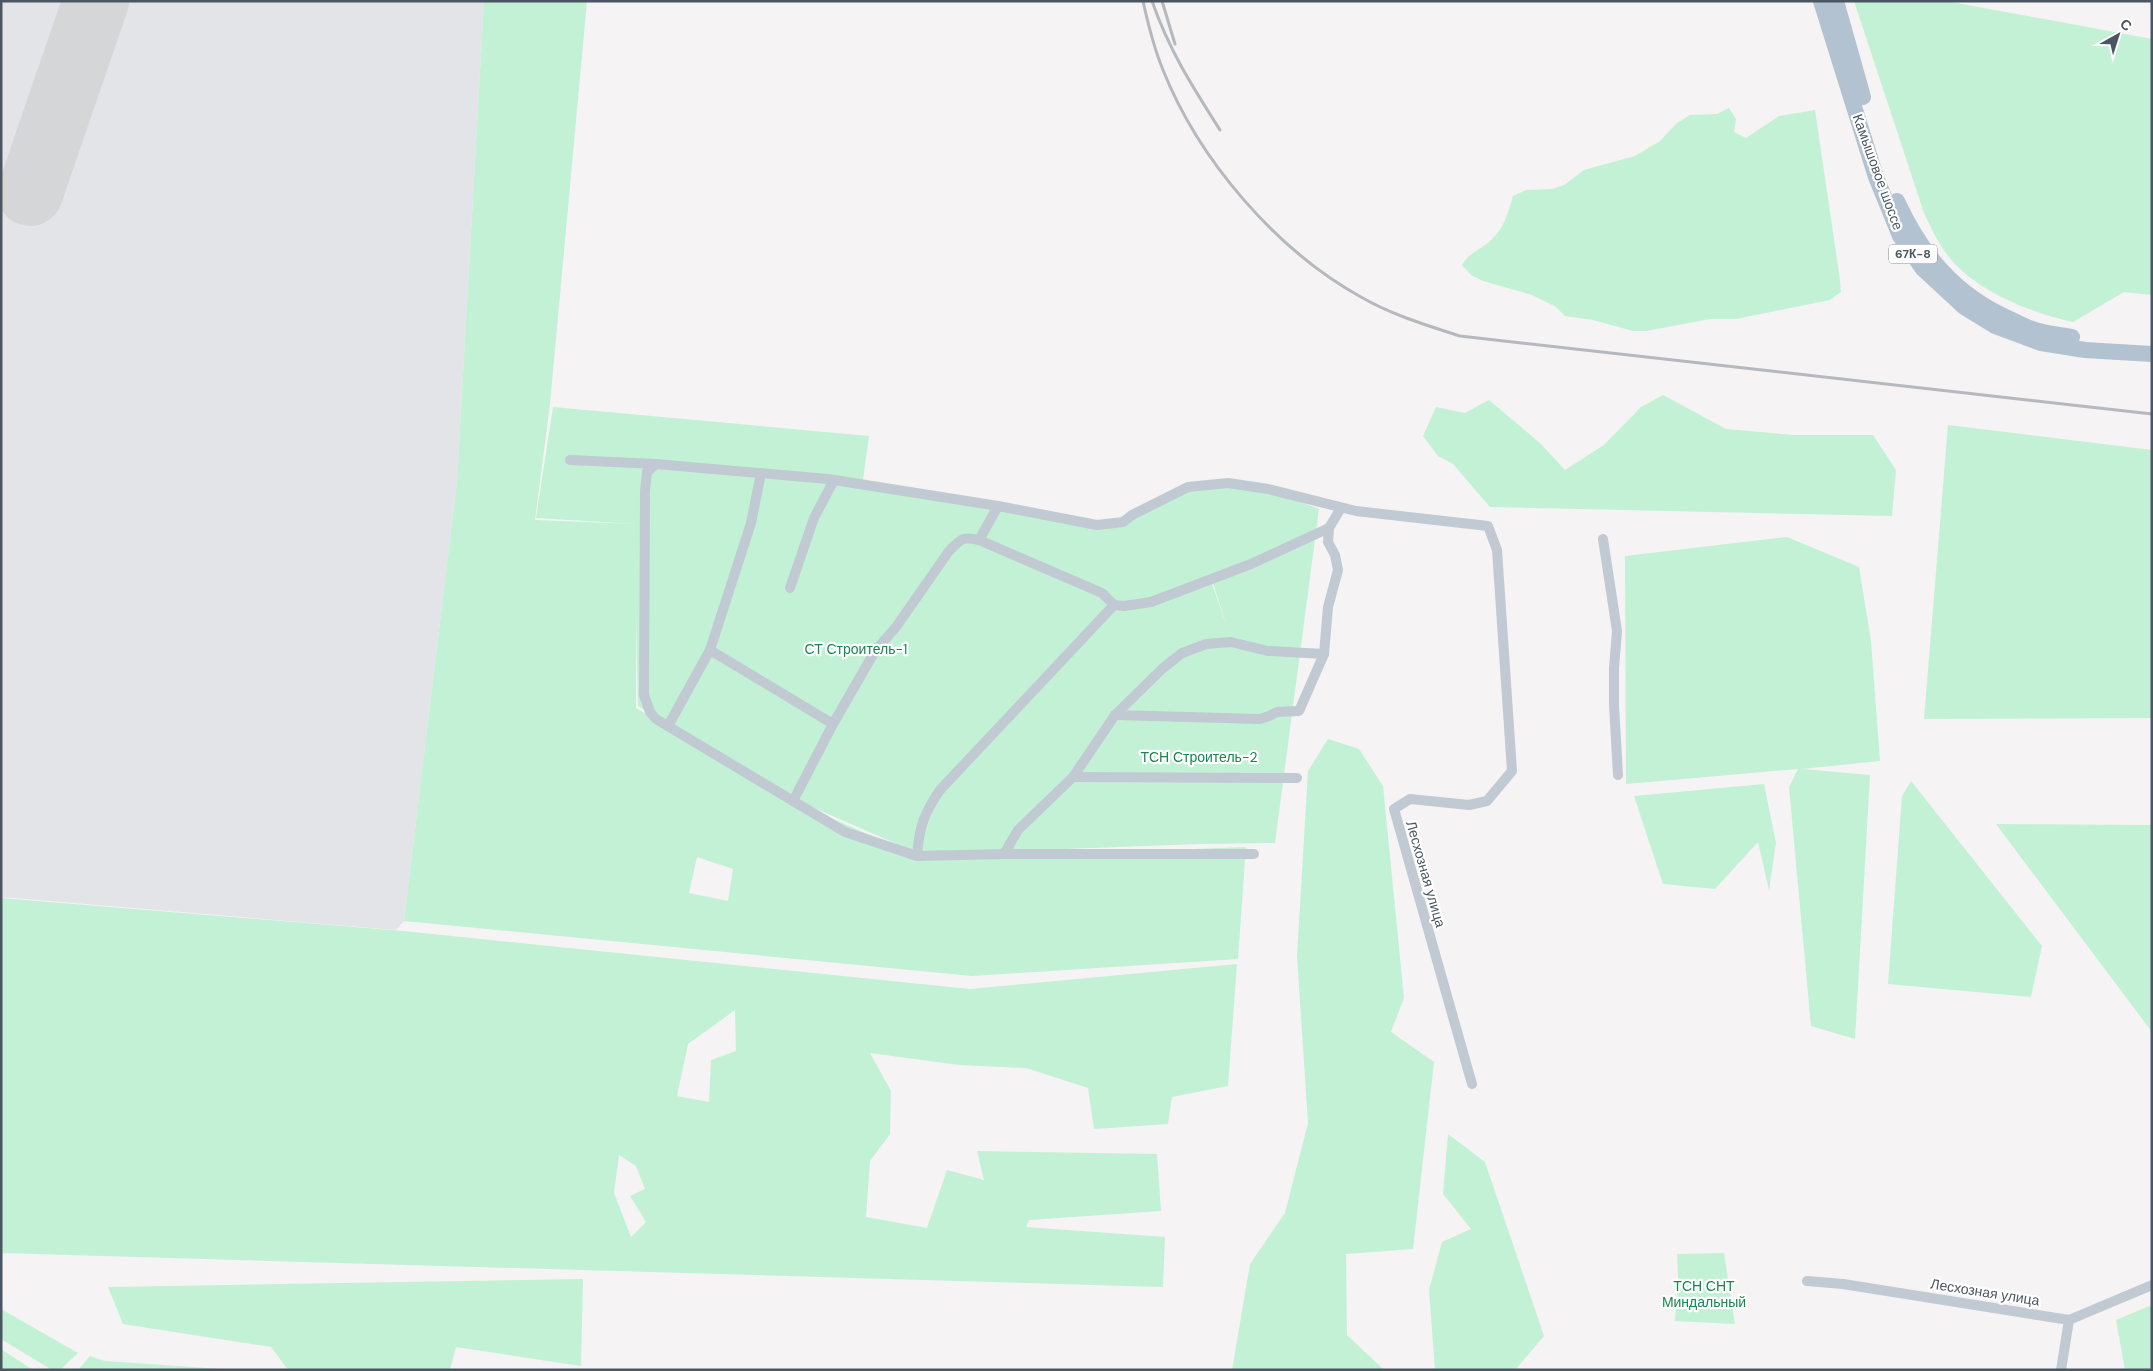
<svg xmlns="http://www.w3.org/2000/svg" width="2153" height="1371" font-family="'DM Sans',sans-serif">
<rect width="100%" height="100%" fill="#f5f3f3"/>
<!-- airport -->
<path fill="#e2e4e7" d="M1,1H484L457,481L404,921L396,930L1,897Z"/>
<!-- green -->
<g fill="#c3f1d5" fill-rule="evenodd">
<path d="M484,1H587L550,404L535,520L635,524L536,518L553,407L869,436L862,487L994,508L976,542L1100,595C1104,598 1110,605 1115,607C1132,615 1193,588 1211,581L1228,630L1212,580C1196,585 1127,610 1114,602C1110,600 1107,594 1103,591L982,540L998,508L1098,527L1124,524L1188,489L1227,484L1268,490L1319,509L1275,843L1201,844L1008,851L1020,831L1074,779L1116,717L1162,671L1182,656L1206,646L1233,644L1232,639L1206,642L1181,652L1160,667L1113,715L1071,777L1016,829L1003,851L915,852L796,800L638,706L636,620V708L793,801L917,856H1013L1246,847L1238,959L972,976L404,921L457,481ZM697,857L733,869L728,901L689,893Z"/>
<path d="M1854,1H1946L2152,39V295L2124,292L2073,322C2035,314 1984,294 1956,265C1942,251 1933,232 1924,213Z"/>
<path d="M1729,108L1736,119L1734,132L1746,138L1779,116L1815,110L1840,280L1841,292L1830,300L1736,319H1710L1646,331H1633L1593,320L1565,316L1556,307L1532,295L1483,281L1471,275L1462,265C1470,252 1478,251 1489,242C1504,229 1508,214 1513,196L1526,190L1552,189L1564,185L1584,170L1635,156L1660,141L1677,123L1690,115L1717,114Z"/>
<path d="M1663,395L1726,429L1793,435H1873L1896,470L1892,516L1490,507L1453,464L1438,456L1423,436L1436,407L1465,413L1489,400L1541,444L1565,470L1604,445L1641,407Z"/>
<path d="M1948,425L2152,450V718L1924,719Z"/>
<path d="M1787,537L1859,567L1871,641L1880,761L1802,769L1870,775L1855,1039L1811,1026L1789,787L1798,769L1626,784L1625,556Z"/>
<path d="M1328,739L1359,749L1383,786L1404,998L1391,1032L1434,1062L1413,1249L1346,1254L1347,1335L1384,1370H1232L1250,1264L1285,1213L1308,1123L1297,956L1308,771Z"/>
<path d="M1911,781L2042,946L2031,997L1888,984L1902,796Z"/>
<path d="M1764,784L1776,843L1769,890L1758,842L1715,889L1663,884L1634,796Z"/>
<path d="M1996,824L2152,825V1032Z"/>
<path d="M1,898L403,931L970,989L1237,964L1228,1086L1172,1097L1168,1124L1094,1129L1088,1088L1026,1068L959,1065L870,1053L891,1091L890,1134L870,1161L866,1217L927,1228L947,1170L984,1180L977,1151L1157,1154L1161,1211L1029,1220L1026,1227L1165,1237L1163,1287L1,1253ZM735,1010L736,1051L711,1060L709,1102L677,1096L688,1044ZM619,1155L636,1166L645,1189L630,1196L646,1222L631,1237L614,1193Z"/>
<path d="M1448,1134L1485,1162L1544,1336L1515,1370H1435L1429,1290L1442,1242L1471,1229L1443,1194Z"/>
<path d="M1724,1253L1735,1324L1675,1321L1678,1278L1677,1254Z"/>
<path d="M583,1279L581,1366L456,1347L450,1370H288L271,1347L123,1324L108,1287Z"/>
<path d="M2152,1305V1370H2125L2116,1320Z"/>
<path d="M1,1309L78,1353L60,1370H52L1,1339Z"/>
<path d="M1,1349L33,1370H1Z"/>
<path d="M90,1356L105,1361L236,1370H78Z"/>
</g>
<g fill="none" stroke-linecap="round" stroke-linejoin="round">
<!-- runway -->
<path stroke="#d5d6d8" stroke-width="66" d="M30,193L96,1"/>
<!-- street -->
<g stroke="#c1cad2" stroke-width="10">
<path d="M570,460L656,464L828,479L998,506L1097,525L1123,522L1132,515L1188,487L1228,483L1268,489L1356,511L1488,526L1497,550L1512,771L1487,801L1469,805L1410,799L1394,809L1472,1084"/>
<path d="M656,464L647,472L645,491L644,695L650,712L656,719L845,832L917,856L1004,854H1254"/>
<path d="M1603,539L1617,631L1614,668V705L1618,775"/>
<path d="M979,540L998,506"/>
<path d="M790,588L814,518L834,480"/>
<path d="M710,650L833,724"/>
<path d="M1115,715L1260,719L1269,716L1277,712L1299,711L1324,654L1328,607L1338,570L1335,555L1328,542L1329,528"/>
<path d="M668,726L710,650L751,523L761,473"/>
<path d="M1073,777L1297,778"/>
<path d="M793,801L833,724L875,651L896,627L949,551C961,539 962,536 979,540L1102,593L1114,605L1124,606L1151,602L1251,564L1329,528L1341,508"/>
<path d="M1004,854L1018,830L1073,777L1115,715L1162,669L1182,653L1206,644L1231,642L1268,651L1324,654"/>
<path d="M917,856C919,828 924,813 940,790L1114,605"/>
<path d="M1807,1281L1843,1284L2069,1320L2152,1285"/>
<path d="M2061,1370L2069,1320"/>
</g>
<!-- primary -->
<g stroke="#b3c2d1" stroke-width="16">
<path d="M1821,1L1876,177L1900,236L1923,269L1964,307L1995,326L2041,343L2085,350L2152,354"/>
<path d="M1836,1L1863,97"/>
<path d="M1897,201C1922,255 1955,295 2010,319C2019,323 2029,329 2039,331C2049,334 2061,335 2072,337"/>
</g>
<!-- rail -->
<g stroke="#b5b8bd" stroke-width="3">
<path d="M1143,1C1148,24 1154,48 1163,70C1199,160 1276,250 1361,297C1392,315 1426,325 1460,336L2152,414"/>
<path d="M1152,1C1169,50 1192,86 1220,130"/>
<path d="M1162,1L1175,44"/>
</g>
</g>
<g text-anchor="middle" stroke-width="4.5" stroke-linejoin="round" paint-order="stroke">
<!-- shield labels -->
<rect fill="#fff" stroke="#808990" stroke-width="1" x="1889" y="244.5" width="48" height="19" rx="4"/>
<g font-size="12" font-weight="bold" fill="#4a5661">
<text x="1913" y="258">67К-8</text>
</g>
<!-- street labels -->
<g font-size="14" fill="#4a5661" stroke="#fff">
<text transform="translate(1878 172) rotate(70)" y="5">Камышовое шоссе</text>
<text transform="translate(1426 874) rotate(74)" y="5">Лесхозная улица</text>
<text transform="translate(1985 1292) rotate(9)" y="5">Лесхозная улица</text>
</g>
<!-- park labels -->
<g font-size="14" fill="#17864f" stroke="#fff">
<text x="856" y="654">СТ Строитель-1</text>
<text x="1199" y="762">ТСН Строитель-2</text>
<text x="1704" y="1291">ТСН СНТ<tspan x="1704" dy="16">Миндальный</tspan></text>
</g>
</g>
<!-- border -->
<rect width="2153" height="1371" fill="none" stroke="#4a5661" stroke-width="5"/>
<!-- north arrow -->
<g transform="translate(2118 35) rotate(39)" stroke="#ffffff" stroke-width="4" paint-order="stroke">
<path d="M0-4L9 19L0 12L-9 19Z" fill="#4a5661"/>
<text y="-8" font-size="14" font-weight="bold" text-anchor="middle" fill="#4a5661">С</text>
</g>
</svg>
